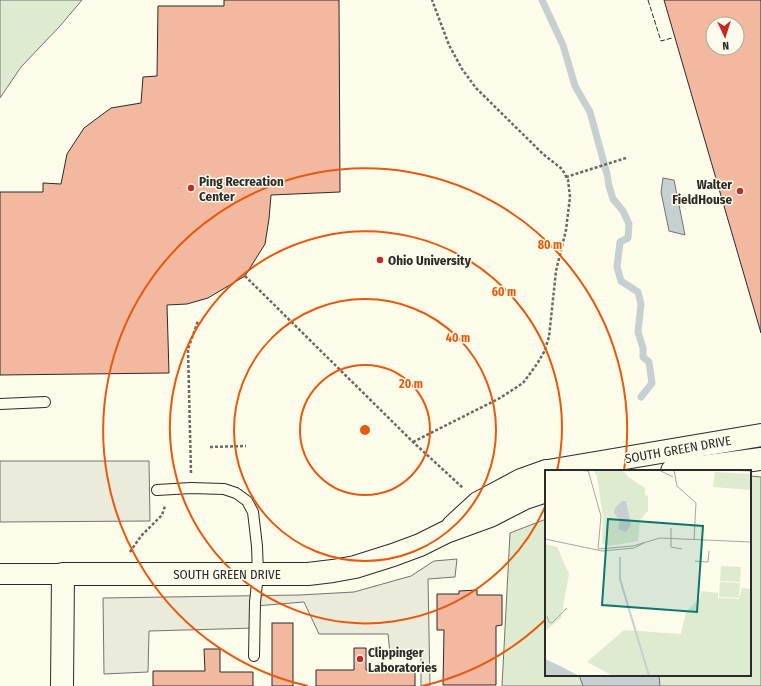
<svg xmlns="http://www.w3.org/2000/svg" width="761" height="686" font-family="'Fira Sans Condensed',sans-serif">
<rect width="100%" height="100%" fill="#fdfbea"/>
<!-- green -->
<g fill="#deebd1" stroke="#74746e">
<path d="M0,0H82L60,26L21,67L0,98Z"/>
<path d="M750,476L761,477V686H502L510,533L546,519V675H750Z"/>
</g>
<!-- parking -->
<g fill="#eceadb" stroke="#74746e">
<path d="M0,461H149L150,521L0,522Z"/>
<path d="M457,559L455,577L428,579L430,686H421V653H390L388,634H319L304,602L255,606L256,628L149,631L148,672L104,674L103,598L300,595L354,592L411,576L434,561Z"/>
</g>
<!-- water -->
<g fill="#c7d0d0" stroke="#74746e">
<path d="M663,178L674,180L685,235L669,231L661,192Z"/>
<path d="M579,675H659L660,686H583Z"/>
</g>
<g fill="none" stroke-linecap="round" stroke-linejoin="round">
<!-- stream -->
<path stroke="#c7d0d0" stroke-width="7" d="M542,0L563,45L575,86L590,112L607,174L609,186L613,199L623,211L629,224L628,238L620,242L617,267L621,281L638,292L641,304L638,332L643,348V357L649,362L652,383L641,397"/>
</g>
<!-- building -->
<g fill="#f2b8a0" stroke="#2b2b2b" fill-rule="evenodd">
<path d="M224,0H339L340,192L271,195L269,219L265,244L245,276L208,298L187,304L167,305L169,373L0,375V192H43V183L61,184L67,154L84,128L111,108L141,103L143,77L157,76L158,6H224Z"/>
<path d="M664,0H761V333ZM713,24H737V48H713Z"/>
<path d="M477,590V595H502V625L496,626V685H443L444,630H437V594H459V591Z"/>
<rect x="272" y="623" width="21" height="63"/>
<path d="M354,648H366V670H415V686H316V670H354Z"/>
<path d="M204,649H220V672H253V686H153V671H205Z"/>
</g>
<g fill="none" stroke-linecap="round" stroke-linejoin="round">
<defs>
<g id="service">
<path d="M0,404L45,402"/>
<path d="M157,490L191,488L224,489L236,493L247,501L253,512L257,546L258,574L255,602L254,656"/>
</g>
<path id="minor" d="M0,574H63"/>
<g id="tertiary">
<path d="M548,471L761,435"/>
<path d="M672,471L761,459"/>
<path d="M453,526L478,503L521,480L546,471"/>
<path d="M62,686L63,574H308L333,571L355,567L393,555L420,545L446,532L490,516L525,498L546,491"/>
</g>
</defs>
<!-- service casing -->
<use href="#service" stroke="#2b2b2b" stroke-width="12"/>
<!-- minor casing -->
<use href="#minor" stroke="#2b2b2b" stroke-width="22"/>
<!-- tertiary casing -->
<use href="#tertiary" stroke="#2b2b2b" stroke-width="24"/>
<!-- path -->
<g stroke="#6a6964" stroke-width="2.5" stroke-dasharray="3 2" stroke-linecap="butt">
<path d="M566,177L626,158"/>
<path d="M245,276L413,442L463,488"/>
<path d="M413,442L500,398L523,383L537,364L544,352L549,337L556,271L566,230L570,197L568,180L562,169L543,154L476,88L462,69L449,45L432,0"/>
<path d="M210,447L246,446"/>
<path d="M191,473L188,349L198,321"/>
<path d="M130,552L141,536L162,515L165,506"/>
</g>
<!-- service -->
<use href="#service" stroke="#fdfbea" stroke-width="10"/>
<!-- minor -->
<use href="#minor" stroke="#fdfbea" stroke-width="20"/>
<!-- tertiary -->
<use href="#tertiary" stroke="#fdfbea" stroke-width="22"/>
<!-- fence -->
<path stroke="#2b2b2b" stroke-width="1" stroke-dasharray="5 2" stroke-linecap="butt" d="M648,0L661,41L672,38"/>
</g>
<!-- distance rings -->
<g fill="none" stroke="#e8590c" stroke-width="2">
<circle cx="365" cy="430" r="65"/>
<circle cx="365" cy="430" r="131"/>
<path d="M545 507A196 196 0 1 1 557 471"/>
<path d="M545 620A262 262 0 0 1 422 686M308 686A262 262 0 1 1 624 471"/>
</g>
<!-- markers -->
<g fill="#c62828" stroke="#fdfbea" stroke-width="1.5">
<circle cx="191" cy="188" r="4"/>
<circle cx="740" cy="191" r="4"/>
<circle cx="380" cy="260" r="4"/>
<circle cx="360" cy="659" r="4"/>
</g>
<g text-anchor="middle" stroke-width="3" stroke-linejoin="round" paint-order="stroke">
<!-- poi labels -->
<g font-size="13" font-weight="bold" fill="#2b2b2b" stroke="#fdfbea" text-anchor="start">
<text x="199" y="186">Ping Recreation<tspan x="199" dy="15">Center</tspan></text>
<text x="732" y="189" text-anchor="end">Walter<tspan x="732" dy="15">FieldHouse</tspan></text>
<text x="388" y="265">Ohio University</text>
<text x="368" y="657">Clippinger<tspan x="368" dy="15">Laboratories</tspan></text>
</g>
<!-- street labels -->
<g font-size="13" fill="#2b2b2b" stroke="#fdfbea">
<text transform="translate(678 449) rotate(-10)" y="5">SOUTH GREEN DRIVE</text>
<text x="227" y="579">SOUTH GREEN DRIVE</text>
</g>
</g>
<!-- overview -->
<g transform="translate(545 470)">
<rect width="206" height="206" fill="#fdfbea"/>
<path d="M48,0H78L83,7L100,18V25L103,26V41L95,50L93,71L64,76L57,74L58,47L52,6ZM170,2L206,4V20L168,17ZM0,74L12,77L24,104L16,148L0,161ZM176,96L196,97L195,112L175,111ZM175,112L195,113L194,128L174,127ZM197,118L206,119V206H68L42,192L79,160L136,164L141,142L155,128L156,121L173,123V128L194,129Z" fill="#deebd1"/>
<path d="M77,31H81L86,55L81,62L73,59L75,50L69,43L70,38ZM0,189L15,196L34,206H0Z" fill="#c7d0d0"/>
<path fill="none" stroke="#c7d0d0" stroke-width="2" d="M75,87V109L104,206"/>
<path fill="none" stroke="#a9a89e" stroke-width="1" d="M31,0L43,1M43,0L56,46L53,79M114,0L128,7M129,0L132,16L151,33L149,70M181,0L206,1M126,58V77L137,79M0,69L57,81L89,78L99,73M53,79L88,76L115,68L206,72M150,91L163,92L164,81M2,146L4,152L7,153L22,138"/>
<path fill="#0f766e" fill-opacity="0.15" stroke="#0f766e" stroke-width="2" d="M63,49L158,56L152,142L57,135Z"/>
<rect width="206" height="206" fill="none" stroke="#2b2b2b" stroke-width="2"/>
</g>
<circle cx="365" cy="430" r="6" fill="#e8590c" stroke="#fdfbea" stroke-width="2"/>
<g font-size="12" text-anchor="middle" font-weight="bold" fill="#e8590c" stroke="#fdfbea" stroke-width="3" stroke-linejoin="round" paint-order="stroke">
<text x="550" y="249">80 m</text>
<text x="504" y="296">60 m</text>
<text x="458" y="342">40 m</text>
<text x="411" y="388">20 m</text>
</g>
<!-- north arrow -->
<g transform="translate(725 36) rotate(176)"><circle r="19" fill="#fdfbea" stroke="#a9a89e"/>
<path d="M0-3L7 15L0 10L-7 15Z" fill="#c62828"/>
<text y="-6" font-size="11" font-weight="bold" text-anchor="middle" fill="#2b2b2b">N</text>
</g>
</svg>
